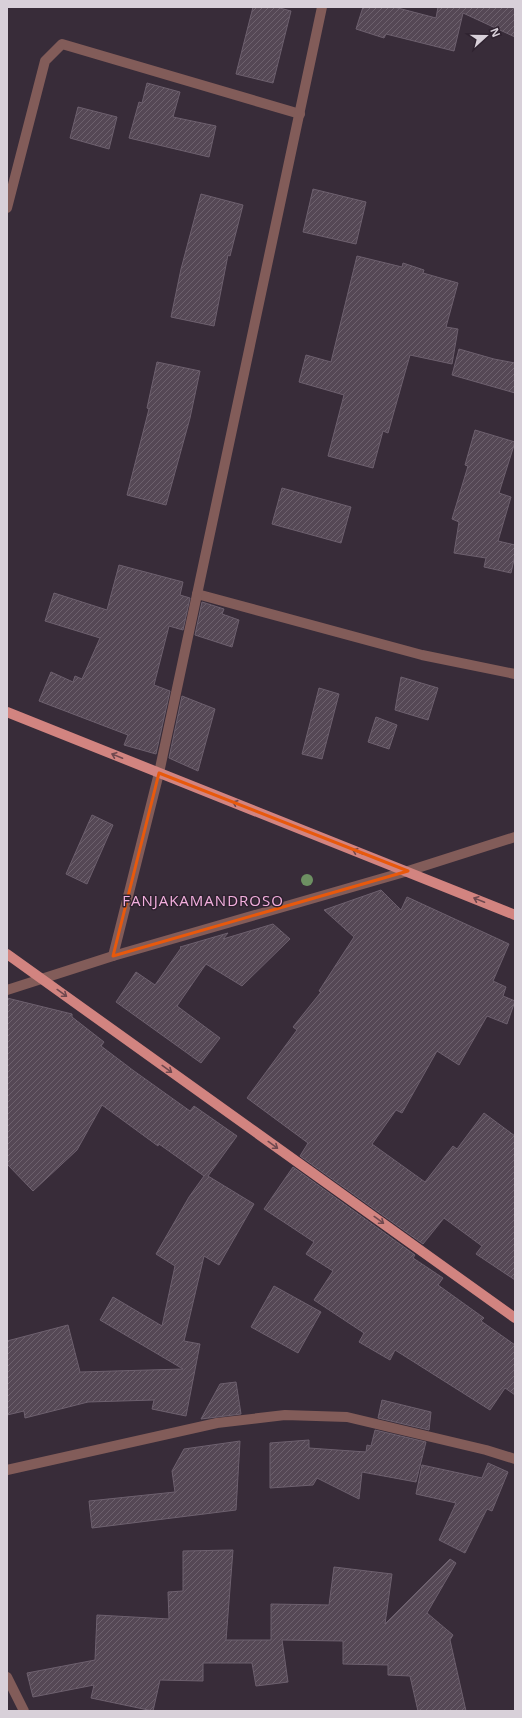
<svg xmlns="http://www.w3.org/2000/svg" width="522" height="1718" font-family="'Open Sans',sans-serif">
<defs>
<pattern id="building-hatch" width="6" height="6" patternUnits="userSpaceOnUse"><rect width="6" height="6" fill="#554855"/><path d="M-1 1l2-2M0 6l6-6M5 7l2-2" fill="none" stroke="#6d616d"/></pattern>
</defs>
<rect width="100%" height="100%" fill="#382c39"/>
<!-- building -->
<g fill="url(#building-hatch)" stroke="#6d606e">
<path d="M253,7H276L291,11L273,83L236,74Z"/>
<path d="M363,7H394L436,18L438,7H515V37L463,13L454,51L386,34L384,38L356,29Z"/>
<path d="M147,83L180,92L173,117L216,126L209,157L129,138L139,102L142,103Z"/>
<path d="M78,107L117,117L109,149L70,138Z"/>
<path d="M313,189L366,202L356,244L303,232Z"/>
<path d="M201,194L243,205L230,256L228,255L214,326L171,317L181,269Z"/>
<path d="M357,256L402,267L403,263L424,270L423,273L458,283L446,327L458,329L452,364L410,355L388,433L383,431L373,468L328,456L344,395L299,382L306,355L331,362Z"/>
<path d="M459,349L494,359L515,363V393L452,375Z"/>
<path d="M157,362L200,371L190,418L166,505L127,495L149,409L147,408Z"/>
<path d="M475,430L515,442L499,493L511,497L498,541L515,545V555L511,573L484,567L486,558L454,553L459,522L452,519L468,466L465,465Z"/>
<path d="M282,488L351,507L341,543L272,524Z"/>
<path d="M119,565L183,582L180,595L190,598L183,630L169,626L154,685L170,691L156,754L124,745L128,735L39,701L51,672L73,682L75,676L82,679L100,638L45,621L54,593L107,610Z"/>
<path d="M202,602L224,609L222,614L239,620L232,647L195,635Z"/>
<path d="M401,677L438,688L428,720L395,710Z"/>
<path d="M319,688L339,694L322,759L302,754Z"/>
<path d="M182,696L215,709L198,771L169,758Z"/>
<path d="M376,717L397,725L389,749L368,742Z"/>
<path d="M92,815L113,825L87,884L66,874Z"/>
<path d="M381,890L401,910L407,897L509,944L493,981L506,987L503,996L515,1001L507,1024L487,1016L459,1065L437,1051L402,1113L396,1110L372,1144L425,1182L453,1146L457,1149L484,1113L515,1136V1280L476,1254L482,1246L444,1218L423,1244L300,1156L308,1143L247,1098L297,1030L293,1027L321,992L319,991L354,937L324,910Z"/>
<path d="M273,924L290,939L242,986L206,964L177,1006L220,1038L201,1063L116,1002L136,972L155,985L181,948L180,947L228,933L223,939Z"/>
<path d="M7,998L72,1014V1017L104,1042L101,1046L134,1071L190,1111L194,1106L237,1136L208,1176L254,1204L219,1265L204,1256L184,1341L200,1344L186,1416L152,1409L154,1400L88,1402L25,1418L24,1411L7,1415V1341L68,1325L80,1372L183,1369L100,1320L113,1297L162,1326L175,1266L156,1254L189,1197L204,1176L159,1144L158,1146L102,1105L77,1150L33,1191L7,1164Z"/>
<path d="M293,1167L415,1255L413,1258L443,1278L438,1285L484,1318L481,1321L515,1345V1395L505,1388L490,1410L395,1350L390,1360L359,1342L364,1333L314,1300L333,1271L306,1254L314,1242L264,1209Z"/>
<path d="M274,1286L321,1312L298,1353L251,1327Z"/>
<path d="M236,1382L241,1414L201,1419L220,1384Z"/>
<path d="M382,1400L431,1412L429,1430L378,1418Z"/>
<path d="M375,1430L426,1442L416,1482L362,1472L359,1499L317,1478L313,1485L270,1488V1443L309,1440V1448L366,1452L367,1445L371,1446Z"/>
<path d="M240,1441L236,1510L92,1528L89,1501L175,1492L172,1471L184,1449Z"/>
<path d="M488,1463L508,1472L492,1511L487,1509L465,1553L439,1540L456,1503L416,1494L422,1465L482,1478Z"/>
<path d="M233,1550L226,1640H271V1604L329,1605L334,1567L392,1574L385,1624L450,1559L456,1563L427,1613L453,1635L450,1640L466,1711H418L410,1676L388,1675V1665L343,1664V1641L282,1640L288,1682L256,1686L252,1663H203V1681L160,1680L153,1711L91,1698L94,1685L33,1697L27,1673L95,1660L97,1615L169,1619L168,1592L183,1591V1551Z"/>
</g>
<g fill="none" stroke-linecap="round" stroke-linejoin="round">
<!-- minor -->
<g stroke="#825c59" stroke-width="10">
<path d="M7,208L45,61L62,44L300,114"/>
<path d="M197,594L422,655L515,674"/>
<path d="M113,956L159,773L322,7"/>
<path d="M7,990L113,956L408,871L515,837"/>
<path d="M7,1470L217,1423L285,1415L347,1417L486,1450L515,1459"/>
<path d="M7,1677L24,1711"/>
</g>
<!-- primary -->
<g stroke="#d28480" stroke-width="10">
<path d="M7,712L515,915"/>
<path d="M7,954L515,1318"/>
</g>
</g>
<!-- trees -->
<circle fill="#6d9062" cx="307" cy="880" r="6"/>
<!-- one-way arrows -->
<defs><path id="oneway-shaft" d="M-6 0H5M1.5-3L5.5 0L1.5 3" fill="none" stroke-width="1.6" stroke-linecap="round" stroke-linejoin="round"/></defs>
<g stroke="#70494f">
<use href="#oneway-shaft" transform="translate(117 756) rotate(-158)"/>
<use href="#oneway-shaft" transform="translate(238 804) rotate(-158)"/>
<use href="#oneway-shaft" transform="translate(358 852) rotate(-158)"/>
<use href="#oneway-shaft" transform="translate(479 900) rotate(-158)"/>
<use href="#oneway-shaft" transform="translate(62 993) rotate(36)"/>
<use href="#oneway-shaft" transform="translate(167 1069) rotate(36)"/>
<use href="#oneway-shaft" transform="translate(273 1145) rotate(36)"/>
<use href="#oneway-shaft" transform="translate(379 1220) rotate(36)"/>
</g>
<!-- marked area -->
<path fill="none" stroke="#e8590c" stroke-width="3" stroke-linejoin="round" d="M159,773L408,871L113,956Z"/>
<g text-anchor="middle" stroke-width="3" stroke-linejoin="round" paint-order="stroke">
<!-- neighbourhood labels -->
<g font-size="15" letter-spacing="1" fill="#f3afde" stroke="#2e222f">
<text x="203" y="906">FANJAKAMANDROSO</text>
</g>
</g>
<!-- border -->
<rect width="522" height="1718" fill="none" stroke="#d8d0d9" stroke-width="16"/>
<!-- north arrow -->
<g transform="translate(486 36) rotate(69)" stroke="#2e222f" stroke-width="3" paint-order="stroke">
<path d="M0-3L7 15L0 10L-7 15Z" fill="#d8d0d9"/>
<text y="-6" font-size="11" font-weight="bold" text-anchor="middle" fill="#d8d0d9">N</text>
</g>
</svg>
